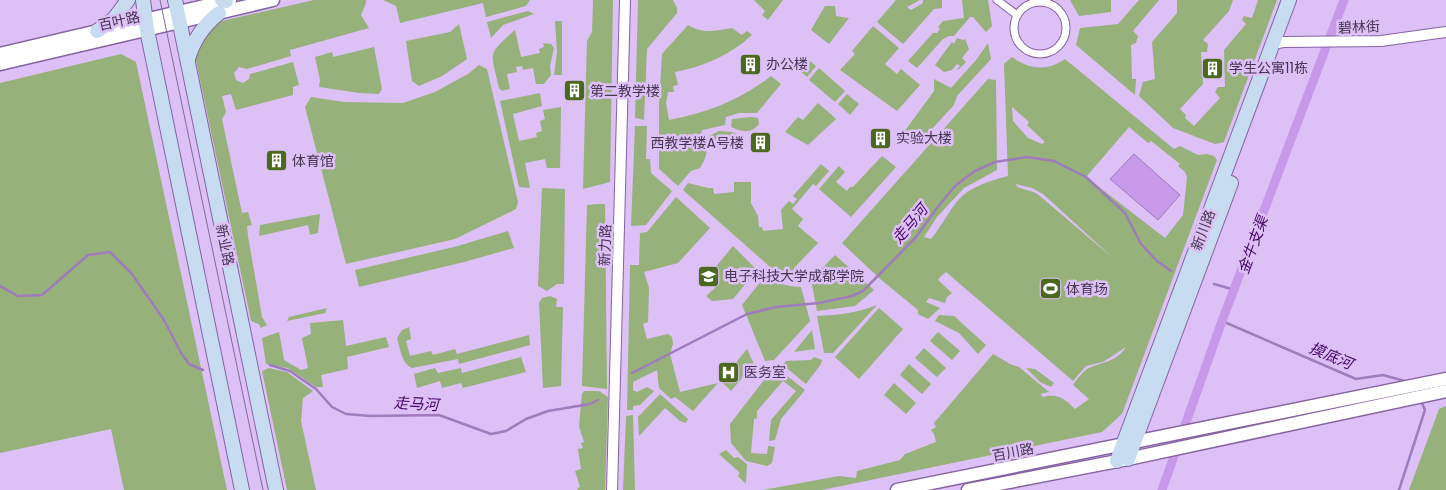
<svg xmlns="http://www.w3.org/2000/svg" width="1446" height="490" font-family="Poppins,'Noto Sans SC',sans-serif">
<rect width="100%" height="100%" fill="#ddc0f6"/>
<!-- green -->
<g fill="#96b179" fill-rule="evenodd">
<path d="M314,0H366V3L361,15L369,28L290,50L291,56L247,69L239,67L234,73L236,80L243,83L249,79L250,74L293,62L299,85L293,87V95L236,110L231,94L222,96L226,112L222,119L242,213L248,212L252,225L247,226L248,236L262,317L267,325L261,328L259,324L251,321L194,51L213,23Z"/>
<path d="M383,0H530L526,6L486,17L483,3L400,23L396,6Z"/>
<path d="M593,0H613L610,182L583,189L587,41L592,32Z"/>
<path d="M638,0H673L677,8V13L647,49L644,120L635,118Z"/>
<path d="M754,0H783L768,20L762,15L765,11Z"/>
<path d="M896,0H920L907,7L911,10L923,3V0H942V8L934,9L903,44L877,22Z"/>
<path d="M962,0H988L992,26L986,32L973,17H970L954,36H949L943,39L917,68L908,61L933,33H937L940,29L938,27L943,21L964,18Z"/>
<path d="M1070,0H1111V12L1079,16Z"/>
<path d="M1139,0H1159L1133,31L1138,36L1136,43L1131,45L1132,79H1136L1135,95L1076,45L1080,28L1118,24Z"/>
<path d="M1177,0H1233L1229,11L1203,40L1208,44L1207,52H1201L1203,84L1180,109L1186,115L1185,118L1194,126L1220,98L1215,92L1218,87H1225L1224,50L1246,24L1242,20L1244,16L1252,18L1258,0H1277L1224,142L1215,144L1173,128L1139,96L1143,82L1155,79L1152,42L1177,13Z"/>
<path d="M825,6H835L836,16L849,18L829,44L811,30Z"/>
<path d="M528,11L534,14L503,25L491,38L487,22Z"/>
<path d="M555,21H562V75H554L557,52Z"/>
<path d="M459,24L467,59L442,76L419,86L412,81L406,41L450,32Z"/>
<path d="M688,25C702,34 716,31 732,28L742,35L747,31L752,35C730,55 703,67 675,72L678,85L673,86L674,92H668L666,103L669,120C707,113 741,100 771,76L781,84L757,113H739L726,117L725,125L702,130L701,135C709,148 708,155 700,168L691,171L678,186L659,169V105L662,54Z"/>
<path d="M873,26L899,48L885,64L897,74L901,69L920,85L897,111L840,70L855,54L852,51Z"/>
<path d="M515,30L521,57L540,53L539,49L544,47L543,43L551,44L554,48L550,66L551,75L544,84H536L533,68L523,70L522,66L516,67L517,72L507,74L510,89L502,91L499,88C491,51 486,56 515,30Z"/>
<path d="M957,38L963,40L965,39L969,49L962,58L966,62L958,70L957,69L960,66L957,64L952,70L944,72L935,65L952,42L954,44Z"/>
<path d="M988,43L991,59L957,96L954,105L917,145L904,132L934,91V79L951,88L977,59Z"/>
<path d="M374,47L382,89L379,94L359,93L319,87L320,80L315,57L332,52L333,57Z"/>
<path d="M121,54L136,62L227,490H124L111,429L0,453V83Z"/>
<path d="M804,56L816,66L807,77L795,66Z"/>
<path d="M1012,57C1028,69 1047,72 1065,59L1174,149L1180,146L1198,155L1207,154L1214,156L1217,160L1122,414L1102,432L822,490H763L839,476L856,478L857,471L900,460L905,454L936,442L934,434L931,430L936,427L934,423L993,354L1010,364L1019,367L1049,392L1040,394L1043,397C1058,393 1065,399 1075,409L1089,399L1073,385C1077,379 1083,371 1089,368C1105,361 1116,362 1126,347L1103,362L1086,366L1073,381L946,272L940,277L938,280L952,293L947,297L945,303L929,298L926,302L940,308L928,319L918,314V310L879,278L842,243L988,79L996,80L997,170L964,188L937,217L924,237L931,239C943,225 952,203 967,192C980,184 993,180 1008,176L1004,64ZM1012,107L1029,122L1027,125L1045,142L1042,144L1028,138L1013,121ZM1129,127L1148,143L1151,141L1180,164L1178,166L1185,172L1187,177L1183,215L1165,238L1086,177ZM1016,184L1032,188L1043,194L1114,259L1041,197L1036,193L1017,187Z"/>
<path d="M479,65L487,69L518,202L516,209L455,239L346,264L305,107L311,97L344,102L403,103L435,92L468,74Z"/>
<path d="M819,68L845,91L835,102L809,80Z"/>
<path d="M540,93L542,106L513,114L519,141L537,137L536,133L542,131L540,121L545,119L543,110L561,107L560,168H547L545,159L525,163L530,188L519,187L500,101Z"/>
<path d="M847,94L859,104L850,115L838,104Z"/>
<path d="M818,103L836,119L808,145L785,132L798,117L803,120Z"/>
<path d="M752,117L758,118L759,124C751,134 742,132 731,127L732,119Z"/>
<path d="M635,126H647L646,159H650L651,173L672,191L646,225L631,226Z"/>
<path d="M719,131L732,132L739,135L741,147L726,148L712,146L709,136Z"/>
<path d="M882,156L896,167L851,217L819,189L839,166L845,172L836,182L847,191L850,187H853Z"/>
<path d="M821,164L829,171L816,186L813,184L792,209L803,219L798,226L818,243L794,268V275L778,274L683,190L688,183L708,188H713L714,194L734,192V182H751V203L758,216L759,227H762L763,231L783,229L781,210L789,201L793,204L797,199L793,196Z"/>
<path d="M542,188L565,189L564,284H557L547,291L538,286Z"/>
<path d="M676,197L710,228L678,263L644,272L649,288L648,322L643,324L647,339L668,334L672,337L673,344L670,354L680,392L718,383L693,411L675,397L671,399L659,388L657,370L633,382V390L637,392L647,387L654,391L640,405L633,406V410H627L630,265H639L640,233L647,232Z"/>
<path d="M597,204H605L607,389L582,386L587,205Z"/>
<path d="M320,214L318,233L310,235L308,225L259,236L260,225Z"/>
<path d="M508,231L514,248L464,262L359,287L355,270L454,247Z"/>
<path d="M733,246L757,270L733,299L712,301L706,296L715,288L709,275Z"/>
<path d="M835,255L874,290L855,306L817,311L811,280Z"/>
<path d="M766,275C777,283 787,287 801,287L810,321L774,360L765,361L742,305Z"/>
<path d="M550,296L557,299L556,307H563L561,386L543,388L539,303L542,298Z"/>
<path d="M877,305L833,353H824L817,316C838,315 857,313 877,305Z"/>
<path d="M327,308L325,313L287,321L289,317Z"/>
<path d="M879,308L903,329L859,379L835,357Z"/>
<path d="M939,315L954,316L986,345L978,354L959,333L935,321Z"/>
<path d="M343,320L346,346L386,337L389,347L347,357L348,369L321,375L323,387H316L288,368L266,364L262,338L279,332L284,360L301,370L308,368L302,338L311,334L310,323Z"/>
<path d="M409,327L411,339L406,341L410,356L431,351L433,355L455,349L457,354L529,335L530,345L459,364L458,359L412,368C402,364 400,348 397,338L402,330Z"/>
<path d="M812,330L815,349L794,352Z"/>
<path d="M938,332L960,351L952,360L930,341Z"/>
<path d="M924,348L946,368L937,377L915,358Z"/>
<path d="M747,349L754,364L731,391L722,382V380Z"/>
<path d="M521,357L526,372L463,388L461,383L442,388L440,381L417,388L414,374L435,368L438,373L461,368L462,373Z"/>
<path d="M814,357L822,360L821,364L806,384L783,365L786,361L811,360Z"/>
<path d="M909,364L931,384L922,394L900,375Z"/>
<path d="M269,368L287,372L313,391L303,398L301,421L316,490H287L262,371Z"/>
<path d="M1026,368L1035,369L1054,383L1051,387L1040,382Z"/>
<path d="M778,369L805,390L781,419L775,440L769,441L771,420L796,391L783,381L757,411V418L754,419L751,453L767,454L768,446L775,447L772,463L767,466L746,461L731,443L730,424L771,371Z"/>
<path d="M894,383L916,403L906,414L884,395Z"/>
<path d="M584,391H599L608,397L605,490H578L577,488L580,487L575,471L581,469L578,449L583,448L581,443L584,442L579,426L582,394Z"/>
<path d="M660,394L688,419L686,423L680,421L665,408L639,436L638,417Z"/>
<path d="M1446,406V490H1409L1439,409Z"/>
<path d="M633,415L635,490H623L626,416Z"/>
<path d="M726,450L734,458L738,457L747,464L746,484L738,476L740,473L719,454Z"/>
</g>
<!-- water -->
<path fill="#c69ae9" stroke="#9f7cbb" d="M1134,154L1180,195L1158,220L1110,179Z"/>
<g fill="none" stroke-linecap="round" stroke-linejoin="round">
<!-- stream -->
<g stroke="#9f7cbb" stroke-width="2.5">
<path d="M1214,284L1235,290"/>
<path d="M0,286L18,296L42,295L88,255L110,252L132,274L164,320L181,353L189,364L203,370"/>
<path d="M1222,321L1356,379L1383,375L1408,382"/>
<path d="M270,365L290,371L316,389L332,407L346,414L371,416L439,415L491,434L506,431L526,419L548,411L590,404L598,400"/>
<path d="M632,373L747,314L776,307L819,303L852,296L863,291L916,237L937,208L955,186L975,171L995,162L1027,157L1054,161L1086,177L1125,213L1141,244L1157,261L1171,271"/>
<path d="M1399,490L1425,410L1421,401"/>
</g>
<!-- canal -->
<path stroke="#c69ae9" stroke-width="9" d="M1162,490L1222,321L1344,0"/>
<defs>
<g id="pedestrian">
<path d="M997,0L1017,15"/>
<circle cx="1040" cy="28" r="26"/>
</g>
<g id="minor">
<path d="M1273,44L1283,42L1381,41L1446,32"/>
<path d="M612,490L625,0"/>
</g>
<g id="tertiary">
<path d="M0,54L230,0"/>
<path d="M0,64L273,0"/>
<path d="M897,490L1446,379"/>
<path d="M968,490L1128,459L1446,391"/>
</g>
<g id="secondary">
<path d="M143,0L147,30L242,490"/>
<path d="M175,0L276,490"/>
<path d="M222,0L226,1"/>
<path d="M97,31L114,19L128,0"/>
<path d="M188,59C193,41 204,25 219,13"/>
<path d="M1128,459L1231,183"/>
<path d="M1117,461L1289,0"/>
</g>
</defs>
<!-- pedestrian casing -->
<use href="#pedestrian" stroke="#8563a1" stroke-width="9"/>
<!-- minor casing -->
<use href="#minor" stroke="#8563a1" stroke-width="12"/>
<!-- tertiary casing -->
<use href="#tertiary" stroke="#8563a1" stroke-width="15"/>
<!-- secondary casing -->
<use href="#secondary" stroke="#8563a1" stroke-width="16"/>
<!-- pedestrian -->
<use href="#pedestrian" stroke="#fff" stroke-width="7"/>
<!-- minor -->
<use href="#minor" stroke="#fff" stroke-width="10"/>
<!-- tertiary -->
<use href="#tertiary" stroke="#fff" stroke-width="12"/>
<!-- secondary -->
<use href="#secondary" stroke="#c7dcf1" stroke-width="14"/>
<!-- tram -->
<path stroke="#826d93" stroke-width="1" d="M160,0L263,490"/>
</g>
<!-- icons -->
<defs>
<symbol id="building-square" viewBox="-11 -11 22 22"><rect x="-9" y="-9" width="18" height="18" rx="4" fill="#4a691e" stroke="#ddc0f6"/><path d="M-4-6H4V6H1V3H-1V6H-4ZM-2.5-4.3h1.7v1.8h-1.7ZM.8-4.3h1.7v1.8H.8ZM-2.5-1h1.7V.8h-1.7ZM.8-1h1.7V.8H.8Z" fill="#fff"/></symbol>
<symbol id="university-square" viewBox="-11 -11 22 22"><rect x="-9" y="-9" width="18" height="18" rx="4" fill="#4a691e" stroke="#ddc0f6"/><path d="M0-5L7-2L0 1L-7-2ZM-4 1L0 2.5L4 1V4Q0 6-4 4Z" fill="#fff"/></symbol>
<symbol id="stadium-square" viewBox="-11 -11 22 22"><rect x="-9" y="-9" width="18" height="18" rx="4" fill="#4a691e" stroke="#ddc0f6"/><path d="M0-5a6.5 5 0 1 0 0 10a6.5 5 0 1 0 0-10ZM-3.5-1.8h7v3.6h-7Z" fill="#fff"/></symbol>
<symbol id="hospital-square" viewBox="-11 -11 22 22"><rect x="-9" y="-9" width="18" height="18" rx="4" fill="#4a691e" stroke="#ddc0f6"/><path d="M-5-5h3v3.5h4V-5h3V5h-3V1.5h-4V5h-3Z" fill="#fff"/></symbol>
</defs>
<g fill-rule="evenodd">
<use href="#building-square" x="738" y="52" width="25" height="25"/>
<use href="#building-square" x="1200" y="56" width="25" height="25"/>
<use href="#building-square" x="562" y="78" width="25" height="25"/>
<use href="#building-square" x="868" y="126" width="25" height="25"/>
<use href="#building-square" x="748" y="130" width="25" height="25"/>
<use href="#building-square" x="264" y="148" width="25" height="25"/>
<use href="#university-square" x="696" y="264" width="25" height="25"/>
<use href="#stadium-square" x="1038" y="276" width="25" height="25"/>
<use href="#hospital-square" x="716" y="360" width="25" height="25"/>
</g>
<g text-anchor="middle" stroke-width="5" stroke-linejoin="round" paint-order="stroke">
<!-- street labels -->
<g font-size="14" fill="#443550" stroke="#ddc0f6">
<text transform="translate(119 21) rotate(-13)" y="5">百叶路</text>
<text transform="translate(1359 27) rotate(-3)" y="5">碧林街</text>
<text transform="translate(1203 230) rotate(-69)" y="5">新川路</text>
<text transform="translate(225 245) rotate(79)" y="5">新业路</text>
<text transform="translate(605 245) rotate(-88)" y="5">新力路</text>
<text transform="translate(1013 452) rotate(-11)" y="5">百川路</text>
</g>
<!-- poi labels -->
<g font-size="14" fill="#443550" stroke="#ddc0f6" text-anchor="start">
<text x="766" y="69">办公楼</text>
<text x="1229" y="73">学生公寓11栋</text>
<text x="590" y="96">第二教学楼</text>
<text x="896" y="143">实验大楼</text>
<text x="744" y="148" text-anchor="end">西教学楼A号楼</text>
<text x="292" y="166">体育馆</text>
<text x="724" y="281">电子科技大学成都学院</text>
<text x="1066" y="294">体育场</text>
<text x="744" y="377">医务室</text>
</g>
<!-- water labels -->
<g font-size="15" font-style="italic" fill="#450466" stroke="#ddc0f6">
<text transform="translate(910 224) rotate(-50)" y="5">走马河</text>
<text transform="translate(1253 245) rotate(-70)" y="5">金牛支渠</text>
<text transform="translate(1331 356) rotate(23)" y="5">摸底河</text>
<text transform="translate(416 404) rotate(3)" y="5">走马河</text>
</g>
</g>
</svg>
